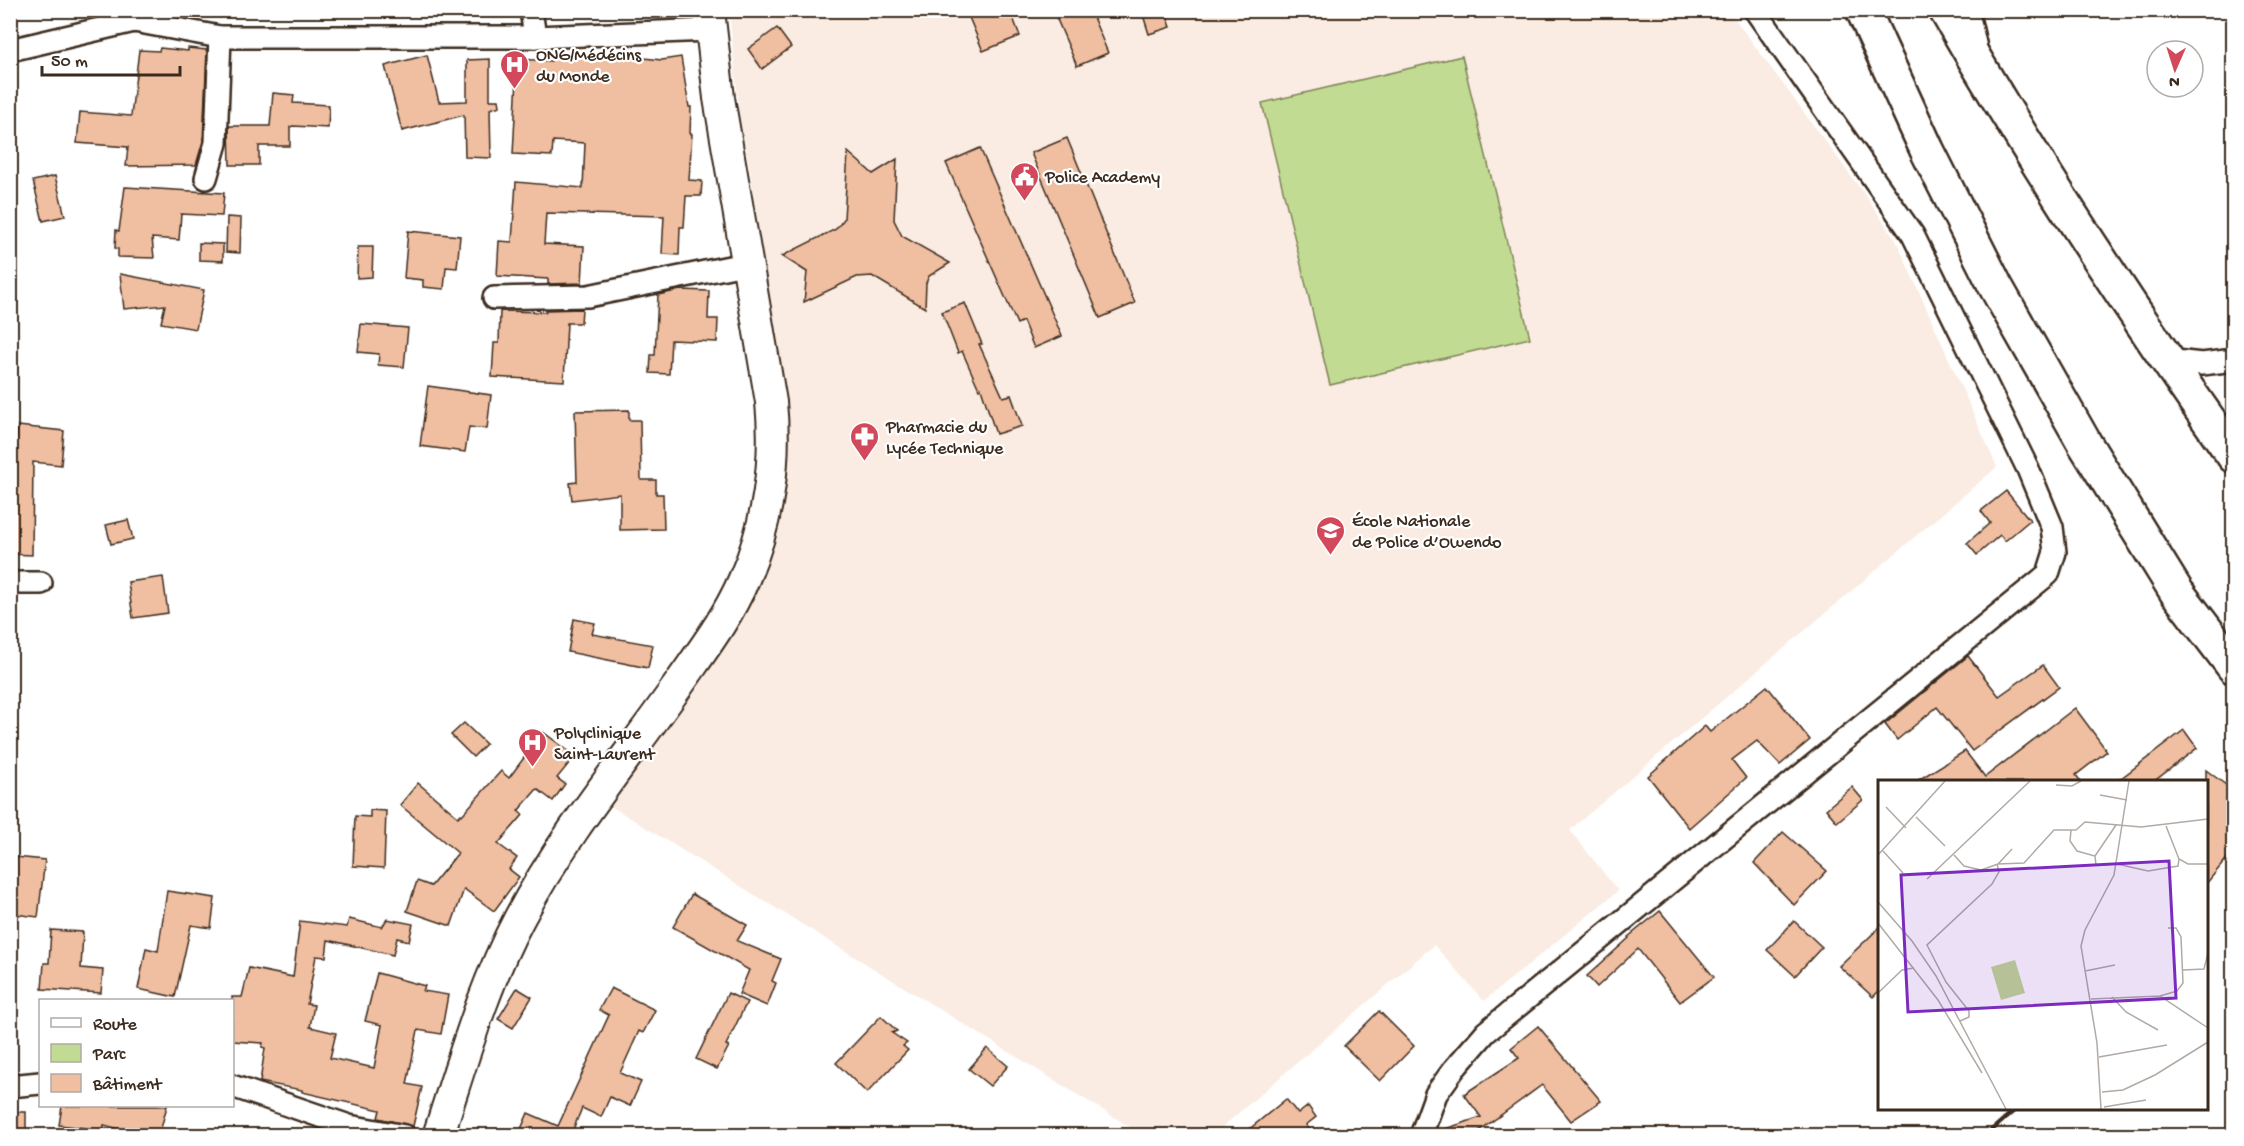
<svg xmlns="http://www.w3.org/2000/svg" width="2244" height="1146" font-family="'Gochi Hand',sans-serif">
<rect width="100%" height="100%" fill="#fff"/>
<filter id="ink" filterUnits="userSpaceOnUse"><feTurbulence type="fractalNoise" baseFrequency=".0167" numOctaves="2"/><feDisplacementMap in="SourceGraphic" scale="12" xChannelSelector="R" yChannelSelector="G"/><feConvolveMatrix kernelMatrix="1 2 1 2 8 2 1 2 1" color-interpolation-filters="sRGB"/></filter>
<g filter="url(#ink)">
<!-- built -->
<path fill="#faece2" d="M729,11H1729L1865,195L1896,240L1997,467L1570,830L1618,891L1484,1001L1434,945L1213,1135H1143L609,805L678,713L739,619L761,579L777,531L785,489L789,429L783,376L749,165L740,119Z"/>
<!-- green -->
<path fill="#c2db92" stroke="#7e8258" stroke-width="1.5" d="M1462,56L1530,338L1330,385L1262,103Z"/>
<!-- building -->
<g fill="#f0bea0" stroke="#3b2a1e" stroke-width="1.5">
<path d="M966,10H1010L1020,36L983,51Z"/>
<path d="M1053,10H1090L1108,53L1077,66Z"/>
<path d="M1159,10H1165L1171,27L1149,34L1143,15Z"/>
<path d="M777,28L791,47L762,69L748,49Z"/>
<path d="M160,48L188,51V48L207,50L203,141L196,165L126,166L128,147L77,143L80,112L131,116L139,50L159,51Z"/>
<path d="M570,54L616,55L662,60L681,57L689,107H691L690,134H692L689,180L702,181L701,196H686L684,227H680L679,255L662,254L664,216L546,213L544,244L584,246L582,283L548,284V279L497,276L499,241L512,242L516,182L583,188L585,143L553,141L552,156L513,154L518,59L551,61V58L569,59Z"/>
<path d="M427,55L439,102L467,101V60L490,59V100H499L500,106L490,109L491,158L465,157L464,115L402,131L385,66Z"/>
<path d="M273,93L294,95L293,103L329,105L328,128L293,126L290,127V146H259V165H230L229,126H270Z"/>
<path d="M1067,138L1135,303L1100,318L1031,153Z"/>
<path d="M980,148L1062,336L1034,348L1023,321L1017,324L946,163Z"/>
<path d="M848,152L873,174L897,159L894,220L902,236L950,263L929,276L926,283L925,308L872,276L857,277L804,302L807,272L782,256L836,229L844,219Z"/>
<path d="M55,176L65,216L43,221L33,181Z"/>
<path d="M125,187L224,193L222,216L181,214L179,240L152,238L154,258L118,257V249L115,248L116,230L119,231Z"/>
<path d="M227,217L241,218L240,253L226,252Z"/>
<path d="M408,231L460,236L457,268L446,267L444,289L423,287V280L404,278Z"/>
<path d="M199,243L223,244V261L199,260Z"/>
<path d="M358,247H373L372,277L357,278Z"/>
<path d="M120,274L204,290L196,329L161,323L165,305L124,309Z"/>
<path d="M680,290L709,291L708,319H718L717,342L671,340L669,374L650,373L651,355H655L658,295Z"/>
<path d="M965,303L982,344H979L1003,397L1011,395L1022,426L996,434L981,388L979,389L962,351L958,353L942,312Z"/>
<path d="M582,309L581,323H567L564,381L492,377L494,343H499L500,311L546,312V310Z"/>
<path d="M361,324L408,328L404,367L378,365L379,354L358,352Z"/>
<path d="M428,386L491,395L487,429L469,427L465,452L420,446Z"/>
<path d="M629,410V420H640L641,480H656V494H663L664,529L620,530V494L572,500L570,483L577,482L575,411Z"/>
<path d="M18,426L64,431L61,465L33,462L32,555L10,554V483H12Z"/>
<path d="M2006,491L2030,520L2005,541L2000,535L1977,555L1967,543L1990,523L1981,511Z"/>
<path d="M128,520L133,539L111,544L106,525Z"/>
<path d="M163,577L168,613L133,618L128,582Z"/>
<path d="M574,619L595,623L592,634L653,645L648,668L568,652Z"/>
<path d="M1968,656L1999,696L2043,665L2059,687L1972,751L1937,707L1897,740L1885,724Z"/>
<path d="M1767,686L1810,740L1780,765L1757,741L1732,760L1746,778L1689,828L1648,776L1705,726L1710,732Z"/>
<path d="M2075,708L2107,751L2076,775L2081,782H1915L1965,751L1985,777Z"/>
<path d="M464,723L486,744L473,757L451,735Z"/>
<path d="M2184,730L2197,748L2153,782H2116Z"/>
<path d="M543,732L575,756L557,778L565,784L553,801L537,789L518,811L523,815L498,844L517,858L509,869L519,877L494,911L464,889L451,926L407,911L417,881L431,886L458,853L400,805L418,783L458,817L461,814L462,815L501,771L509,778Z"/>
<path d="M2206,770L2234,791V850L2206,884Z"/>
<path d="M1852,787L1863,800L1837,822L1826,809Z"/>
<path d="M370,810L386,811L384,868L353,866L355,816L370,817Z"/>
<path d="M1783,832L1827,871L1794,905L1754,863Z"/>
<path d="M15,857L45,860L38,917L15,914L17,903L10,902V872H13Z"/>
<path d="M167,891L215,898L211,928L191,925L175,997L138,989L146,948L158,951Z"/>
<path d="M692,894L747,925L737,941L781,959L772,981L776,983L767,1006L739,994L749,970L673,927Z"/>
<path d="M1660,911L1714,977L1680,1002L1638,949L1597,987L1587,976L1629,938L1628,937Z"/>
<path d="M349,919L382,927L387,919L413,924L409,941L397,938L393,955L328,940L326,957L316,956L307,1004L314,1005L310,1027L336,1033L330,1058L374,1068L382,1025L365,1021L377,973L425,986L423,991L448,995L441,1034L418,1030L407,1084L422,1087L413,1126L378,1118L380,1110L302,1092V1090L260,1082L265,1048L262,1047L263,1043L232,1041V997H242L249,968L293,977L300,921L347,927Z"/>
<path d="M1794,921L1822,947L1795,976L1767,950Z"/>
<path d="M1880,927V990L1873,997L1839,966Z"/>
<path d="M51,930L83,932L81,968L103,970L101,993L42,989L44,963H49Z"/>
<path d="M517,988L532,997L513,1028L498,1019Z"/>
<path d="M611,988L655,1010L643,1033L639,1031L620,1073L641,1082L630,1106L610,1097L601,1117L582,1108L572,1132L580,1136H518L528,1113L558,1126L609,1015L599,1010Z"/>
<path d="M728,993L747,1002L726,1045L729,1046L717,1069L696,1059Z"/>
<path d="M1379,1011L1414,1046L1380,1081L1344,1046Z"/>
<path d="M881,1016L897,1031L892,1033L907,1043L903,1046L908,1050L867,1093L836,1063Z"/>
<path d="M1538,1026L1601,1101L1571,1121L1542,1085L1472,1136H1436V1132L1481,1117L1464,1094L1519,1058L1511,1048Z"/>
<path d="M987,1048L1008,1066L990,1086L969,1069Z"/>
<path d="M1286,1099L1298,1114L1308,1106L1316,1117L1306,1125L1315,1136H1241Z"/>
<path d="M62,1106H167L159,1136H145L104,1125L102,1136H82L84,1128L59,1125Z"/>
<rect x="10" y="1112" width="16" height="24"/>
</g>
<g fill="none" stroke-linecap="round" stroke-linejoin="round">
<defs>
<path id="lane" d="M1973,10L1981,45"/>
<g id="street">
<path d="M116,10L134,21L220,37H535L710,30"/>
<path d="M531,10L535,37"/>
<path d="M10,50L134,21"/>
<path d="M206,178L216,143L220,37"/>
<path d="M494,298L588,296L749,263"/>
<path d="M2166,360L2202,364L2234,360"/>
<path d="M10,583H41"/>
<path d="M10,1086L40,1083"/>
<path d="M232,1086L349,1126L405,1136"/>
<path d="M1423,1136V1130L1436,1094L1454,1069L1486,1032L2048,574L2055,552L2052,527L2028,469L1913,235L1755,10"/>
</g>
<path id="secondary" d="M438,1136C462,1063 483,987 519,919C562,837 623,763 677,687C701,652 727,619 744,579C768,524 777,462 771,402L719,98L709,10"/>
<g id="highway">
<path d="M1863,10L1927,150L1996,287L2085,444L2176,591L2234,667"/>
<path d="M1946,10C2034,163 2132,312 2234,456"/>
</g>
</defs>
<!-- lane casing -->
<use href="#lane" stroke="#3b2a1e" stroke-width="15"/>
<!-- street casing -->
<use href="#street" stroke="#3b2a1e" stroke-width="26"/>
<!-- secondary casing -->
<use href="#secondary" stroke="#3b2a1e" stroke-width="34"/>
<!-- highway casing -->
<use href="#highway" stroke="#3b2a1e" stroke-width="38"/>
<!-- lane -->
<use href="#lane" stroke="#fff" stroke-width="10"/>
<!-- street -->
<use href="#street" stroke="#fff" stroke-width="21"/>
<!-- secondary -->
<use href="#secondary" stroke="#fff" stroke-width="30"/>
<!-- highway -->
<use href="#highway" stroke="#fff" stroke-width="33"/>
<!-- rail -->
<path stroke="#3b2a1e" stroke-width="4.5" d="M1985,1136L2017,1108"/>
</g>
</g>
<!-- icons -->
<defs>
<symbol id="hospital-pin" viewBox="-11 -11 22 30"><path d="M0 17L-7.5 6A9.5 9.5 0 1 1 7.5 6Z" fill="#d1495b" stroke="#fff"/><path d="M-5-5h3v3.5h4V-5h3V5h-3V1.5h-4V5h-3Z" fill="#fff"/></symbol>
<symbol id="civic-pin" viewBox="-11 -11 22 30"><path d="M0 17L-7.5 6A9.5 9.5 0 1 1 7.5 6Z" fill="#d1495b" stroke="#fff"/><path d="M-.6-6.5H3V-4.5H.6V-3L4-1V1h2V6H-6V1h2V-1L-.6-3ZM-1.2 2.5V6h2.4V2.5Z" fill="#fff"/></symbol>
<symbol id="pharmacy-pin" viewBox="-11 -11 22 30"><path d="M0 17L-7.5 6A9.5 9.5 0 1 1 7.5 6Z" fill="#d1495b" stroke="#fff"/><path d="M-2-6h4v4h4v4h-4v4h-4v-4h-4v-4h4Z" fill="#fff"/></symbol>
<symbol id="school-pin" viewBox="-11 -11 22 30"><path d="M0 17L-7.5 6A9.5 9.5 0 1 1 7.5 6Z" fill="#d1495b" stroke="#fff"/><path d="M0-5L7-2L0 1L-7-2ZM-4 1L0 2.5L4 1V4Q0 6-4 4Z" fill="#fff"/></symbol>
</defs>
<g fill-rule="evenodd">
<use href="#hospital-pin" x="498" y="48" width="33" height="45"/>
<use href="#civic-pin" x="1008" y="160" width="33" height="45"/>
<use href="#pharmacy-pin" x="848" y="420" width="33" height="45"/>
<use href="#school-pin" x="1314" y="514" width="33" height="45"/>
<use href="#hospital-pin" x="516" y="726" width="33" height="45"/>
</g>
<g text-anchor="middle" stroke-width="4.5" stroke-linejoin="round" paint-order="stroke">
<!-- poi labels -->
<g font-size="18" fill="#3b2a1e" stroke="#fff" text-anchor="start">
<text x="536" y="60">ONG/Médécins<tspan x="536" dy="21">du Monde</tspan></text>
<text x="1045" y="182">Police Academy</text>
<text x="886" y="432">Pharmacie du<tspan x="886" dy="21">Lycée Technique</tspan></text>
<text x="1352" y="526">École Nationale<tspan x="1352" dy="21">de Police d’Owendo</tspan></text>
<text x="554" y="738">Polyclinique<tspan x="554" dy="21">Saint-Laurent</tspan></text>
</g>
</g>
<!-- overview -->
<g transform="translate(1878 780)">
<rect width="330" height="330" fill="#fff"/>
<path d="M137,180L147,213L123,220L113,187Z" fill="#c2db92"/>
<path fill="none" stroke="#b1aaa5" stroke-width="1.5" d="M178,5L194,6L203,1M222,15L249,20M8,27L28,48M38,37L67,66M288,46L301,79L310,84H330M193,50L192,61L199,71L217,76L218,85M5,71L25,93M0,75L67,1M76,75L86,86L103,90L120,84L134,69M217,76L238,45M120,84L146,83L176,50H198L207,42L263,47L330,39M239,84L270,91L300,86L301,79M49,99L152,1M0,122L34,161L58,196L128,329M0,143L60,220L104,293M305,190L326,189L330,173M207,191L237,185M0,213L24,190L36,188M282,216L299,211L305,203L303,157L298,148H290M234,217L248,232L280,250M213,219L282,216L330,248M82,241L91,237V231L68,202L49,165L114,104L121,92L119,84M221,277L289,265M224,312L245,310L277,295L330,262M226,327L268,320M223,329L219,263L203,166L207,150L236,95L251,1"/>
<path fill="#7b2cbf" fill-opacity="0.15" stroke="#7b2cbf" stroke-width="3" d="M291,81L298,218L30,232L23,95Z"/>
<rect width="330" height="330" fill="none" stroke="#3b2a1e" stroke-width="3"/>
</g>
<!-- margin -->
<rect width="2244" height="1146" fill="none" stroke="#fff" stroke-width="36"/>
<rect x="18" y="18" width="2208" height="1110" fill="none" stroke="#3b2a1e" stroke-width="2" filter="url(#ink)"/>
<!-- legend -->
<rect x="39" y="999" width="195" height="108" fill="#ffffff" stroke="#b1aaa5" stroke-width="1.5"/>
<rect x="51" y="1018" width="30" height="9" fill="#ffffff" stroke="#b1aaa5" stroke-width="1.5"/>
<text x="93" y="1029" font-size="18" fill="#3b2a1e">Route</text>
<rect x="51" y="1044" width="30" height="18" fill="#c2db92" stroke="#b1aaa5" stroke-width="1.5"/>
<text x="93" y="1059" font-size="18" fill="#3b2a1e">Parc</text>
<rect x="51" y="1074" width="30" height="18" fill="#f0bea0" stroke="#b1aaa5" stroke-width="1.5"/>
<text x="93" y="1089" font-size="18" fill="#3b2a1e">Bâtiment</text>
<!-- north arrow -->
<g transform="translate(2175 69) rotate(183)"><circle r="28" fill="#ffffff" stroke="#b1aaa5" stroke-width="1.5"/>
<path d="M0-4.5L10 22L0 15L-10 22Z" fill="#d1495b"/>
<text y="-9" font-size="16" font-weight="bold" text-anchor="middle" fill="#3b2a1e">N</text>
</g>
<!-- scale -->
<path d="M42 66v9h138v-9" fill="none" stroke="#3b2a1e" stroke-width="3"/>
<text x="51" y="66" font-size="18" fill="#3b2a1e" stroke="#ffffff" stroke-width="4.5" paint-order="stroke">50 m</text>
</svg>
